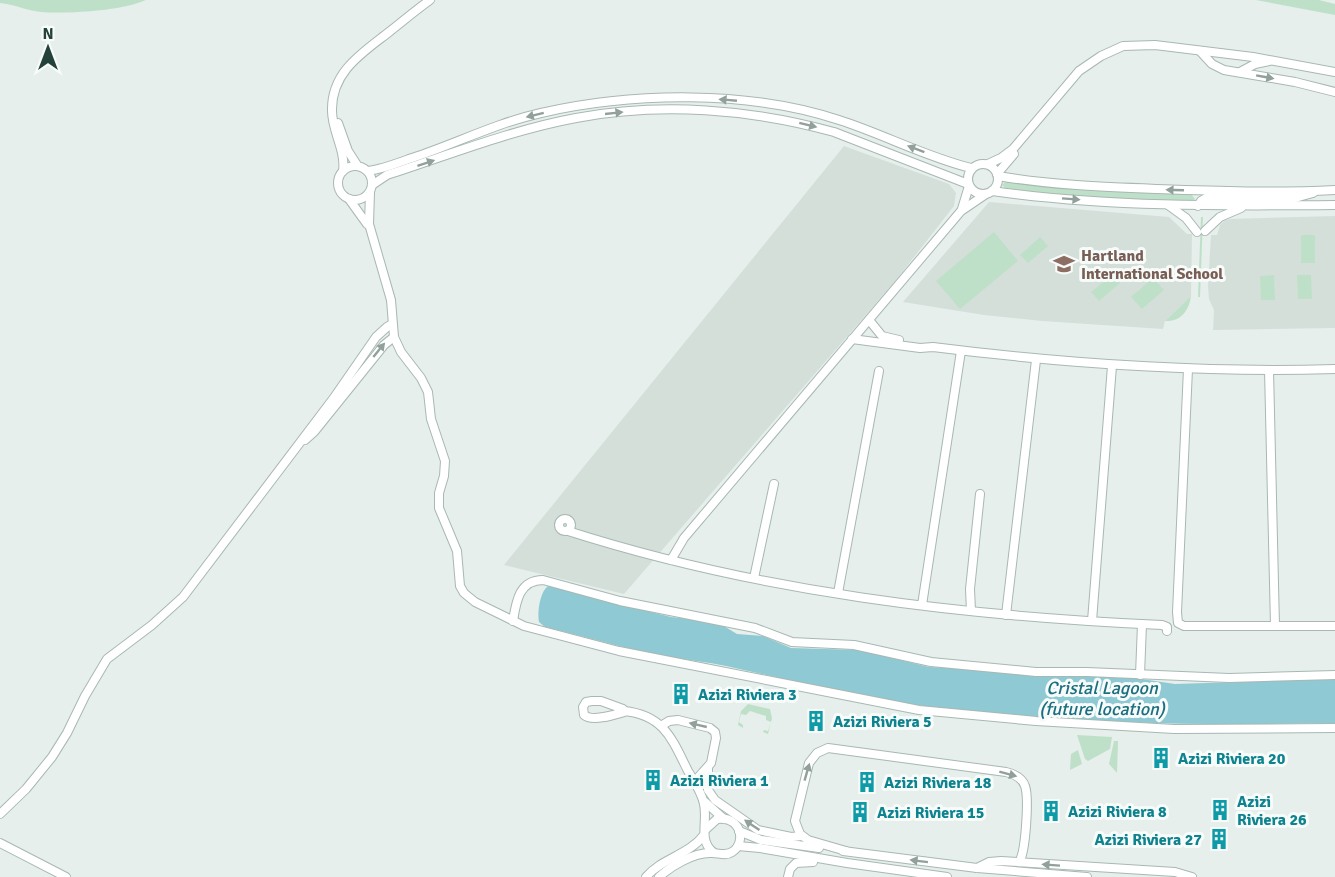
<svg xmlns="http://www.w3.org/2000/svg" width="1335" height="877" font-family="Signika,sans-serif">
<rect width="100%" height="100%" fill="#e6efeb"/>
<!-- built -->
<g fill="#d4dfda">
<path d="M844,146L949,184L956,193L954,206L896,280L624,594L504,565Z"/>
<path d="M989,202L1169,217L1187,234H1192L1191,296L1165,321L1163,329L1042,321L984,315L903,302Z"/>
<path d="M1335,216V328L1213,330L1214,310L1209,299L1208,287L1211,235H1217L1220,225L1225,220L1230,219Z"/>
</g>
<!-- green -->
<g fill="#bfe0c8">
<path d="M0,0H146C122,11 67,14 41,12C27,11 14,4 0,3Z"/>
<path d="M1256,0H1319L1335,4V15Z"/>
<path d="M1006,181L1123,192L1191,194L1195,199L1191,202C1129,201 1067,196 1005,188L1002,185Z"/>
<path d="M1201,217H1203L1200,297H1198Z"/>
<path d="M994,232L1018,261L960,309L936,281Z"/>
<rect x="1301" y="235" width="14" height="28"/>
<path d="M1040,237L1048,246L1028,263L1020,255Z"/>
<path d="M1112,275L1120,283L1099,301L1091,292Z"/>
<path d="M1274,275L1275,300H1261L1260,276Z"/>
<path d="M1297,275H1311L1312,299H1298Z"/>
<path d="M1153,278L1164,290L1142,309L1131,297Z"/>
<path d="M1191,296C1189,311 1180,322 1165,321Z"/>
<path d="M748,704L770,709L772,718L768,734L763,732L764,730L768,731L771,722L766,720V716L750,711L746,715L741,714L739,722L743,725V728L738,725L741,711Z"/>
<path d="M1077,735L1112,737L1110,749L1088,761L1085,759Z"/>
<path d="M1114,741H1118L1117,773L1109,764Z"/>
<path d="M1078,750L1082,764L1070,770L1071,754Z"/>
</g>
<!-- water -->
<path fill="#8ec9d4" d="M548,586L671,617L717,622L737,634L763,636L791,648L859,650L929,667L975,669L1032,676L1081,674L1128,677L1175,684L1335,679V723C1200,726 1066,724 931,707C863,698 794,681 726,666C707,662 688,660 668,657C627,649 586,637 545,627L539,622C537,612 540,592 548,586Z"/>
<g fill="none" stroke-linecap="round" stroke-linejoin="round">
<defs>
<g id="minor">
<path d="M1200,51L1212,64L1224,70L1295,82L1335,92"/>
<path d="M1240,72L1255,64L1269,61"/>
<path d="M338,123L348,151L357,165"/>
<circle cx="983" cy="179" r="15"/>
<path d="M988,164L1001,158L1013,149L1079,71L1101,56L1123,46L1155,45L1253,57L1335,72"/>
<circle cx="355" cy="183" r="17"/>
<path d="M343,171C346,151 332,131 332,111C331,72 362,53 389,32C403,21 416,10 430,0"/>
<path d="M368,171C383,169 398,163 412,158C455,144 496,123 541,113C633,92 748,90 839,120C883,134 926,157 971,168"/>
<path d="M997,174L1014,154"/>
<path d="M998,176C1050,185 1104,187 1157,189C1216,191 1276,193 1335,190"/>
<path d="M372,185L387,175C449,155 511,130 576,118C661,102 751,109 834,132L968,184"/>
<path d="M992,191C1106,207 1220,206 1335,205"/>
<path d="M370,192L369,224L391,300L394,337L401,352L421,378L428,392L431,419L445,461L444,476L439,493V508L457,551L460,586L464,593L475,602L524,626L619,651L919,710L1036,721L1174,729L1335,728"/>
<path d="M349,199L367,224"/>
<path d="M1168,205L1186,218L1197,232"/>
<path d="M1198,206L1201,201L1206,198H1295L1313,193"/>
<path d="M962,209L969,186"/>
<path d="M1205,231L1220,217L1241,208"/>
<path d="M869,320L882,336L899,340"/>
<path d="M852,339L920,348L933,347C1068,364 1199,373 1335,369"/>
<path d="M1188,369L1177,612L1178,623L1184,626H1335"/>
<path d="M1269,370L1275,626"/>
<path d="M305,440L314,432L384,345L394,337"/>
<circle cx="565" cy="525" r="6"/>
<path d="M568,531C759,592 962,616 1162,625L1167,627V631"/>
<path d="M671,560L684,538L961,211L986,194"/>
<path d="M754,578L774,484"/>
<path d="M838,593L879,371"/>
<path d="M922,605L961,351"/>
<path d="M971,611L970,589L980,494"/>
<path d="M1006,615L1036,360"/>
<path d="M513,621C516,602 519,580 543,580L620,601L755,628L792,642L854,645L931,662L1036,672H1087L1229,678L1335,675"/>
<path d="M1092,621L1112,366"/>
<path d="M1140,675L1142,624"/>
<path d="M592,701H601L623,709L624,712C614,715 592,722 584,715L583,707L586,702Z"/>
<path d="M624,711C664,715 672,739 688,771C694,781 702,793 704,804C708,821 698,840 713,852"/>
<path d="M661,726L669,721L678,720L710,728L715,732L716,738L711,763L694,782"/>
<path d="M708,768V790L715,800L758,830L791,837L802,836"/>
<path d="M705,802L724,819"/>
<path d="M0,814L26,789L52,757L67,733L85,696L107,659L152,625L183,597L333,399L376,337L387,327L392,324"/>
<path d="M739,831L761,840L819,848"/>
<path d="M0,843L66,877"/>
<path d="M738,846L760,848L847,863L947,877"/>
<path d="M843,851L977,868L1087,877"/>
<path d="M846,851L808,840L800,834L795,821L809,763L817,753L828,748L1006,772C1014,774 1022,777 1025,786C1029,797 1026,852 1019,862"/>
<path d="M977,868L989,862L1001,861L1175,872L1192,877"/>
<path d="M646,877C662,858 689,855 704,835"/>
<path d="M659,877C671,866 693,853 710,853C718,852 724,857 732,852C742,846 743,831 734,823C729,819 723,818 717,819L706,829"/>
<path d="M788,877L790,869L796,863L813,862"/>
</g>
</defs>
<!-- minor casing -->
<use href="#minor" stroke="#a8b8b2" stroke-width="10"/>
<!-- minor -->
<use href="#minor" stroke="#fff" stroke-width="8"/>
</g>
<!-- one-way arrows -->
<defs><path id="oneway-solid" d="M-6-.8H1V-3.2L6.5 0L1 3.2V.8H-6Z" transform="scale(1.5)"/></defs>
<g fill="#92a09c">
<use href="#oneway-solid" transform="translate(1265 77) rotate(10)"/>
<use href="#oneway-solid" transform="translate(728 100) rotate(-175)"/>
<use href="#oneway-solid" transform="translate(614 113) rotate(-6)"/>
<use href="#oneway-solid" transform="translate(535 115) rotate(166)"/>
<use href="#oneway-solid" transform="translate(808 125) rotate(14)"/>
<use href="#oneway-solid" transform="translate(916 149) rotate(-159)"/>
<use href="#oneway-solid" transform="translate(426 163) rotate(-18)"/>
<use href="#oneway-solid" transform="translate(1175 190) rotate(-178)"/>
<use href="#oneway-solid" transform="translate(1071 199) rotate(4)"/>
<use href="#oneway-solid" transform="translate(379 350) rotate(-51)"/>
<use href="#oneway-solid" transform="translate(698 725) rotate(-167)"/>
<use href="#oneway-solid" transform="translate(807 772) rotate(-74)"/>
<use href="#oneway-solid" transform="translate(1008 774) rotate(15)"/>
<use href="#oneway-solid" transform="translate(752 825) rotate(-146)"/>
<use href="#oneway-solid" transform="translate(919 861) rotate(-173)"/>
<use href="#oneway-solid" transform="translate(1051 865) rotate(-176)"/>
</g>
<!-- icons -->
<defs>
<symbol id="school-bare" viewBox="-9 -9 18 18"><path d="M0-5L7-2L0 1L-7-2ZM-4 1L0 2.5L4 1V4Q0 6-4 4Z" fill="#8d6e63" stroke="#f7fbf9" stroke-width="2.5" paint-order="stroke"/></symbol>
<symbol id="building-bare" viewBox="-9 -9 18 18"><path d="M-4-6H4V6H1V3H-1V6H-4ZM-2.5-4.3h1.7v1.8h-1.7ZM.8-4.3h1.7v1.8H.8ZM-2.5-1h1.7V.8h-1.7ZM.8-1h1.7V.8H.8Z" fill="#0f9aa8" stroke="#f7fbf9" stroke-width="2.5" paint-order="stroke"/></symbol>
</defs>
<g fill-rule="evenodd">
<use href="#school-bare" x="1049" y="249" width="30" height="30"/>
<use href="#building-bare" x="666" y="679" width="30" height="30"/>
<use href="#building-bare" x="801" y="706" width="30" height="30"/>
<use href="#building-bare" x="1146" y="743" width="30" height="30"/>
<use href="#building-bare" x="638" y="765" width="30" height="30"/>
<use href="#building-bare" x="852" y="767" width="30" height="30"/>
<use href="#building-bare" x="1205" y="795" width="30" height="30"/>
<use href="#building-bare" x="1036" y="796" width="30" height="30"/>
<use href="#building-bare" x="845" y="797" width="30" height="30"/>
<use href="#building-bare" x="1204" y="824" width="30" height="30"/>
</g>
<g text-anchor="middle" stroke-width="6" stroke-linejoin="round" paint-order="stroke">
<!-- education labels -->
<g font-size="16" font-weight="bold" fill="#785e54" stroke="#f7fbf9" text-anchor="start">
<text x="1081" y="261">Hartland<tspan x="1081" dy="18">International School</tspan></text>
</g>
<!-- culture labels -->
<g font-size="16" font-weight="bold" fill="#0d838f" stroke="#f7fbf9" text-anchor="start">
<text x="698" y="700">Azizi Riviera 3</text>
<text x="833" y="727">Azizi Riviera 5</text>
<text x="1178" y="764">Azizi Riviera 20</text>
<text x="670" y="786">Azizi Riviera 1</text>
<text x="884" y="788">Azizi Riviera 18</text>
<text x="1237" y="807">Azizi<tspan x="1237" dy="18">Riviera 26</tspan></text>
<text x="1068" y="817">Azizi Riviera 8</text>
<text x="877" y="818">Azizi Riviera 15</text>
<text x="1202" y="845" text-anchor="end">Azizi Riviera 27</text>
</g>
<!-- water labels -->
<g font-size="18" font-style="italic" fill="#1c6f80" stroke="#f7fbf9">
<text x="1102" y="694">Cristal Lagoon<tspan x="1102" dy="21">(future location)</tspan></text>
</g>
</g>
<!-- north arrow -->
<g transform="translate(48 48)" stroke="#f7fbf9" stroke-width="4.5" paint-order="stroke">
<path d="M0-4.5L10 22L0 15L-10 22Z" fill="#24423a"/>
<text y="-9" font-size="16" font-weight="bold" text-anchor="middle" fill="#24423a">N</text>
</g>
</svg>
